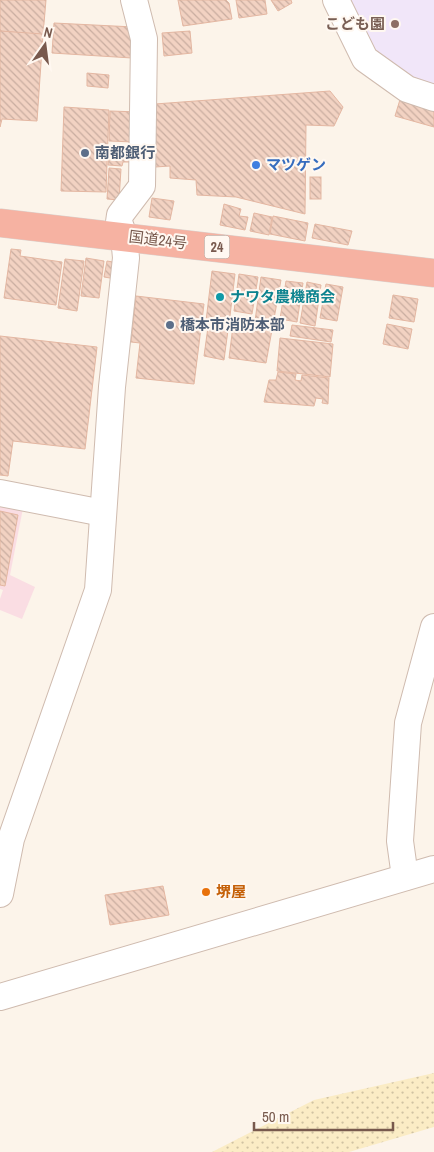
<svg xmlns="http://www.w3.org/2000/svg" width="434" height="1152" font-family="'Archivo Narrow','Noto Sans JP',sans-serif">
<defs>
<pattern id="sand-dots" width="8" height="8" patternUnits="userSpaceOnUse" patternTransform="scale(1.25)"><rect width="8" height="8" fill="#fbecc5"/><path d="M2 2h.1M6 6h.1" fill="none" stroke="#d0c2a2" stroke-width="1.8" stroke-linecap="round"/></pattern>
<pattern id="building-back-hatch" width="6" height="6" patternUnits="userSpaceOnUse" patternTransform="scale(1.25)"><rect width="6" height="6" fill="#f2d2c2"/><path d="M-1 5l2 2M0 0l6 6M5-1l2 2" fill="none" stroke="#c9ada0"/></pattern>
</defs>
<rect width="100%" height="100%" fill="#fcf4ea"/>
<!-- education -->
<path fill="#f1e6f9" d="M346,0H434V92L367,49Z"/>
<!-- medical -->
<path fill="#fadde3" d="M0,499L24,503L10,575L35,587L22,619L0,610V599L3,590L0,589Z"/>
<!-- sand -->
<path fill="url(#sand-dots)" d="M434,1073V1127L349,1152H212L314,1100Z"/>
<!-- building -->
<g fill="url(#building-back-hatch)" stroke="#e4b7a2">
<path d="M0,0H46L43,35L0,31Z"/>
<path d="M178,0H226L229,3L232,19L183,26Z"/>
<path d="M236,0H265L267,14L239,18Z"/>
<path d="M271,0H291L292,3L278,11Z"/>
<path d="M54,23L134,27L132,58L52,53Z"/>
<path d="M0,31L43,34L37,121L2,119L0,127Z"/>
<path d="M190,31L192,53L164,56L162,33Z"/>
<path d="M87,73L109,75L108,88L87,86Z"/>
<path d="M330,91L343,107L334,126L306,125L305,214L236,197L197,195L196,180L170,178V166L155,167V104Z"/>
<path d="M402,93L434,103V127L395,116Z"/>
<path d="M64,107L109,110L106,192L61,191Z"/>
<path d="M110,111L140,112L134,142L109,141Z"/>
<path d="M110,149L133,151L132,162H123L122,166L108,165Z"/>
<path d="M109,168L121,169L119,200L107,199Z"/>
<rect x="310" y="177" width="11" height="22"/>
<path d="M152,198L174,201L170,220L149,217Z"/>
<path d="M224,204L241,209L239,216L248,217L245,230L220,225Z"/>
<path d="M254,213L272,217L269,235L250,231Z"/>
<path d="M273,216L308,223L305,241L270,234Z"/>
<path d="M315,224L352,231L348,245L312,238Z"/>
<path d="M11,249L21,250L20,256L62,262L56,305L4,298Z"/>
<path d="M86,258L104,261L99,298L81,296Z"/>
<path d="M65,259L84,261L77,311L58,308Z"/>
<path d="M107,261L119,263L116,279L104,277Z"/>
<path d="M212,271L235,274L229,324L206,321Z"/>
<path d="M239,274L258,277L252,314L234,311Z"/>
<path d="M261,277L281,280L266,363L229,358L234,318L255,321Z"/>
<path d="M286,281L303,283L297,322L280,319Z"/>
<path d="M307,282L321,285L315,326L300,323Z"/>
<path d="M326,284L343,287L337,321L320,318Z"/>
<path d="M393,295L418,299L414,322L389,318Z"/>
<path d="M136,296L204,304L194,384L136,378L140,343L131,342Z"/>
<path d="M387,324L412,329L408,349L383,344Z"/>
<path d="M292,325L333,330L331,342L290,336Z"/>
<path d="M208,327L228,330L224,360L204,356Z"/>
<path d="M0,336L97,347L85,449L13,441L8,476L0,475Z"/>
<path d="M280,338L333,344L330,377L277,371Z"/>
<path d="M278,372L296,374L295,380L301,381L302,375L329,378L328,404L322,403L323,399L316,398L314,406L264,402L269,380H276Z"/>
<path d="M0,511L18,515L5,586L0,585Z"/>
<path d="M163,886L169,915L110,925L105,895Z"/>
</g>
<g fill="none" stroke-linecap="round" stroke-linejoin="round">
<defs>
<g id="minor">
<path d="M336,0L365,59L407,89L434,98"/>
<path d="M0,493L103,513"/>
<path d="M405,877L400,841L408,723L434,627"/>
<path d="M0,894L11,839L98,590L112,387L126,258L124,236L119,222L120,215L142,186L144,39L134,0"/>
<path d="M0,997L434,869"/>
</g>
<path id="highway" d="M0,223L434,273"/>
</defs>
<!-- minor casing -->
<use href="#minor" stroke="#cfbbaf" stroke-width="28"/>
<!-- highway casing -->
<use href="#highway" stroke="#d9d1cd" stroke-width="29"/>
<!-- minor -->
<use href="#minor" stroke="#fff" stroke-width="26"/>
<!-- highway -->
<use href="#highway" stroke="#f6b2a2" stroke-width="28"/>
</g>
<!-- markers -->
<circle fill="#8d6e63" stroke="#fff8f1" stroke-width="2" cx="395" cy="24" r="5"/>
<g fill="#5c6f8a" stroke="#fff8f1" stroke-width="2">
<circle cx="85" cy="153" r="5"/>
<circle cx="170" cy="325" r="5"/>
</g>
<circle fill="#3f7fe0" stroke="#fff8f1" stroke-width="2" cx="256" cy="165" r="5"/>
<circle fill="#0f9aa8" stroke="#fff8f1" stroke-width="2" cx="220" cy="297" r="5"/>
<circle fill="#e8710a" stroke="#fff8f1" stroke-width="2" cx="206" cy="892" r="5"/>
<g text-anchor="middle" stroke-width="4" stroke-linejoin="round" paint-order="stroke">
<!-- shield labels -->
<rect fill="#fff8f1" stroke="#a0897e" stroke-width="1" x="204.5" y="235.5" width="25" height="23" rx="4"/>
<g font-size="14" font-weight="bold" fill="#78594d">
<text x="217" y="252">24</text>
</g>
<!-- education labels -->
<g font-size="15" font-weight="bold" fill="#785e54" stroke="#fff8f1" text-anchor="end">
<text x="385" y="29">こども園</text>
</g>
<!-- service labels -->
<g font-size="15" font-weight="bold" fill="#4e5e75" stroke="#fff8f1" text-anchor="start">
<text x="95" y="158">南都銀行</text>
<text x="180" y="330">橋本市消防本部</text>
</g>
<!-- shop labels -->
<g font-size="15" font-weight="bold" fill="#366cbe" stroke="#fff8f1" text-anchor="start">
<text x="266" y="170">マツゲン</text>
</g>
<!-- street labels -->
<g font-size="15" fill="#78594d" stroke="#fff8f1">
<text transform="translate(158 240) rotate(7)" y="5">国道24号</text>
</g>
<!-- culture labels -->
<g font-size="15" font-weight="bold" fill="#0d838f" stroke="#fff8f1" text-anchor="start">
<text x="230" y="302">ナワタ農機商会</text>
</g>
<!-- food labels -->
<g font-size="15" font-weight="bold" fill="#c56008" stroke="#fff8f1" text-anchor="start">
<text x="216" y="897">堺屋</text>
</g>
</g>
<!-- north arrow -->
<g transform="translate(45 45) rotate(14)" stroke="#fff8f1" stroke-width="4" paint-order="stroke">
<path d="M0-4L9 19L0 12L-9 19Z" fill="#78594d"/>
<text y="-8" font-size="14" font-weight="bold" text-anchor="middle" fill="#78594d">N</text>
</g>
<!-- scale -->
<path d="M254 1122v8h139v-8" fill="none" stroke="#78594d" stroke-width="2.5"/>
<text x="262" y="1122" font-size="15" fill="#78594d" stroke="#fff8f1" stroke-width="4" paint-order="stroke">50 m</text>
</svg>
